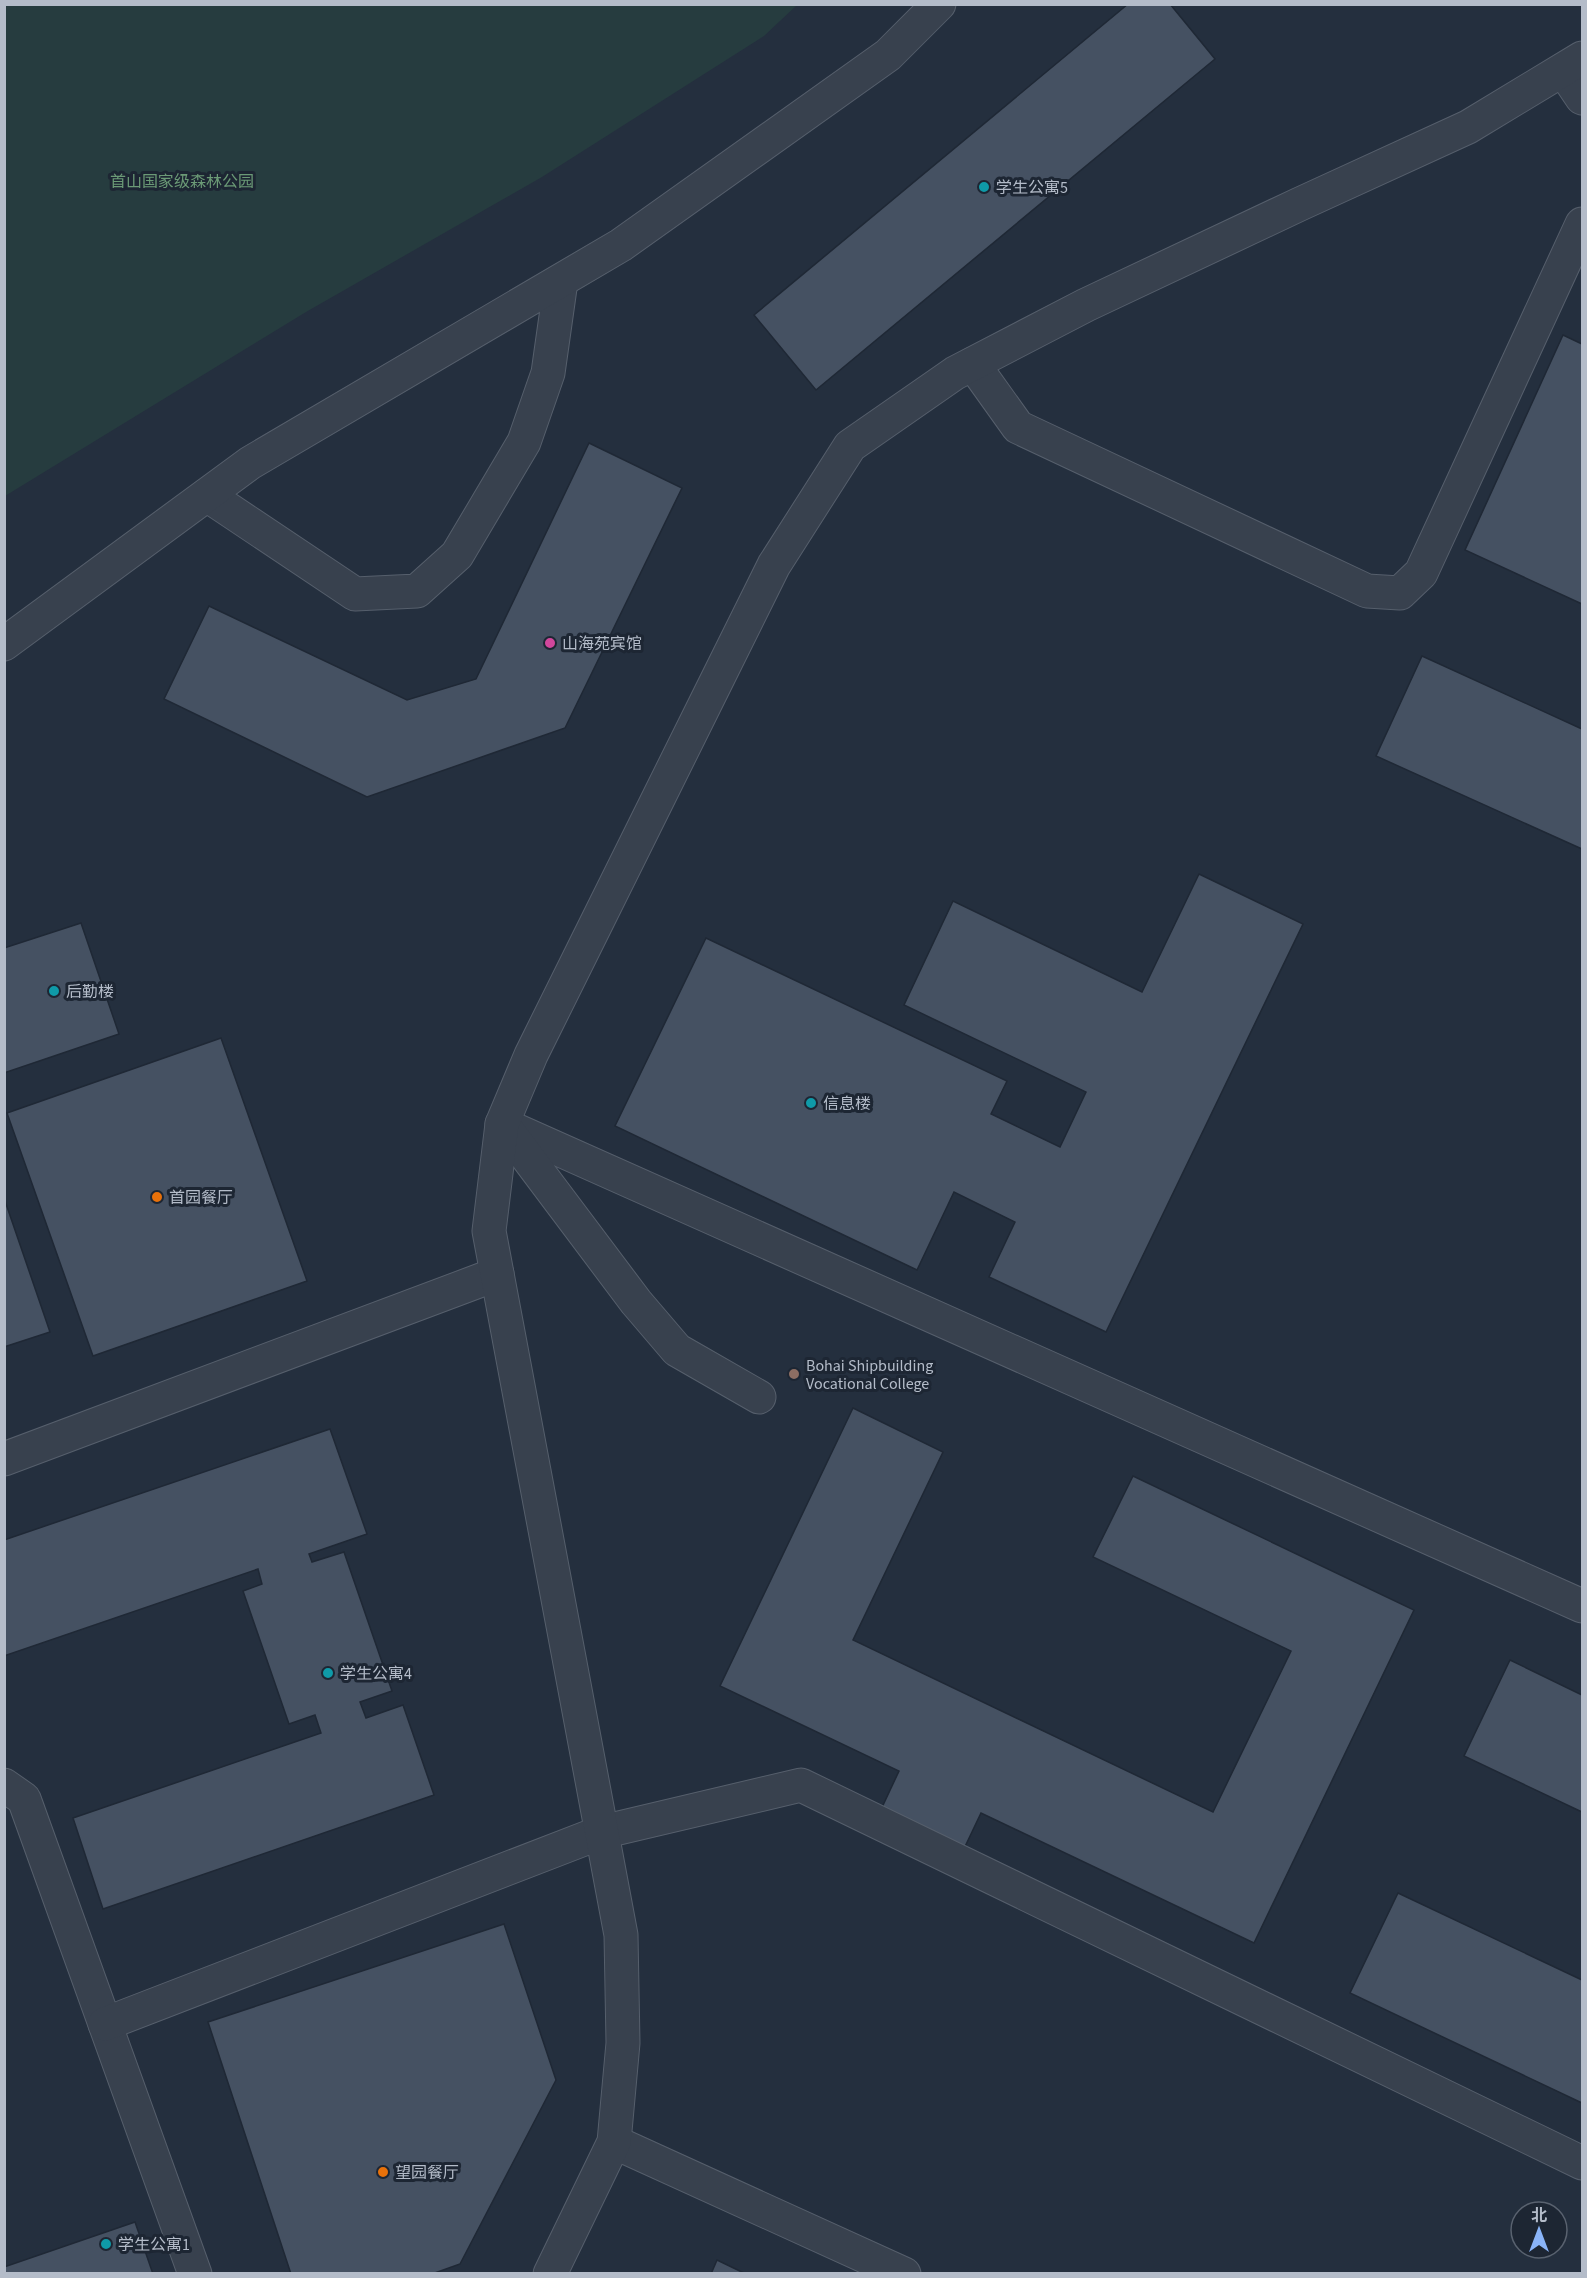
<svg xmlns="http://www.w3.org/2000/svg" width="1587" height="2278" font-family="'Source Sans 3','Noto Sans SC',sans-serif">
<rect width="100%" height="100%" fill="#242f3e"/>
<!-- green -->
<path fill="#263c3f" d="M5,4H797V5L764,36L542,177L306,312L5,496Z"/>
<!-- building -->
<g fill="#455162" stroke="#1f2835" stroke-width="1.5">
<path d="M1128,4H1170L1215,59L816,390L754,315Z"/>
<path d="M1563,335L1582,344V604L1465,550Z"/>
<path d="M589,443L682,488L565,728L367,797L164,699L209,606L407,700L476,679Z"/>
<path d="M1422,656L1582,729V849L1376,756Z"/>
<path d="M1199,874L1303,924L1106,1332L989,1277L1015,1222L954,1192L917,1270L615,1126L706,938L1007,1081L991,1114L1060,1147L1086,1092L904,1005L953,901L1142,992Z"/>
<path d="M81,923L119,1034L4,1073V948Z"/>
<path d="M221,1038L307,1281L93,1356L7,1113Z"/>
<path d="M4,1198L50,1332L4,1347Z"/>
<path d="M853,1408L943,1452L853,1640L1213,1812L1291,1651L1093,1557L1133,1476L1414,1610L1254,1943L981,1813L961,1855L878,1816L899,1771L720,1686Z"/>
<path d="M330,1429L367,1534L309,1554L312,1562L344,1552L392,1691L360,1702L366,1718L403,1705L434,1795L103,1909L73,1818L321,1733L315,1715L289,1724L243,1591L262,1584L258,1569L4,1656V1540Z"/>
<path d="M1510,1660L1582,1695V1812L1464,1756Z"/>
<path d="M1398,1893L1582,1980V2103L1350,1993Z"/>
<path d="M504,1924L556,2080L460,2264L432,2274H291L208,2022Z"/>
<path d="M135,2222L153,2274H4V2267Z"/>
<path d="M717,2260L746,2274H711Z"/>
</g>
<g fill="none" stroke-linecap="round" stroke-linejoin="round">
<defs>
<g id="minor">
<path d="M1563,70L1582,98"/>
<path d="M973,364L1018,427L1367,591L1400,593L1421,573L1582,224"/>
<path d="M207,495L355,594L417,591L457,555L524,442L548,373L561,281"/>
<path d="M4,644L250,463L621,245L888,55L939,4"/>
<path d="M502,1124L1582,1606"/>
<path d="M503,1125L636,1302L677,1350L759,1397"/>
<path d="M4,1459L497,1274"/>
<path d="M4,1785L24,1799L195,2274"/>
<path d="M105,2024L602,1832L801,1785L1582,2163"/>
<path d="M614,2142L904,2274"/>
<path d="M550,2274L614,2142L623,2043L621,1935L489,1231L502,1124L531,1055L774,565L850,446L955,373L1086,305L1300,204L1468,127L1582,58"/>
</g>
</defs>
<!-- minor casing -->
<use href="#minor" stroke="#565f6c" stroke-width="35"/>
<!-- minor -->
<use href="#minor" stroke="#38414e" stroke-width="33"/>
</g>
<!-- markers -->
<g fill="#0f9aa8" stroke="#1d2633" stroke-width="2">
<circle cx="984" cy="187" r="6"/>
<circle cx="54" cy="991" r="6"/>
<circle cx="811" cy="1103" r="6"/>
<circle cx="328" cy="1673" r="6"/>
<circle cx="106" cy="2244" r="6"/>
</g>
<circle fill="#d1479c" stroke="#1d2633" stroke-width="2" cx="550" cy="643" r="6"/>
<g fill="#e8710a" stroke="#1d2633" stroke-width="2">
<circle cx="157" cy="1197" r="6"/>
<circle cx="383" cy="2172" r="6"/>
</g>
<circle fill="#8d6e63" stroke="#1d2633" stroke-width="2" cx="794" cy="1374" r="6"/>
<g text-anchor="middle" stroke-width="6" stroke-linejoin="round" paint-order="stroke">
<!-- park labels -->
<g font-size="16" fill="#6b9a76" stroke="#1d2633">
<text x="182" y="187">首山国家级森林公园</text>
</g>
<!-- poi labels -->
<g font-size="16" fill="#b4bcc9" stroke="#1d2633" text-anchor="start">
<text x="996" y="193">学生公寓5</text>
<text x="562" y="649">山海苑宾馆</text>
<text x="66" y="997">后勤楼</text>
<text x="823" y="1109">信息楼</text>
<text x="169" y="1203">首园餐厅</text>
<text x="806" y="1371">Bohai Shipbuilding<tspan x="806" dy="18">Vocational College</tspan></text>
<text x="340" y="1679">学生公寓4</text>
<text x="395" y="2178">望园餐厅</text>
<text x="118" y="2250">学生公寓1</text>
</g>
</g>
<!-- border -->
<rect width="1587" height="2278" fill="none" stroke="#b4bcc9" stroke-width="12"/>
<!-- north arrow -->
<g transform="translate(1539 2230)"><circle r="28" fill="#1d2633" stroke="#59626f" stroke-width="1.5"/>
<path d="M0-4.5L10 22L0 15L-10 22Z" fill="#8ab4f8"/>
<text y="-9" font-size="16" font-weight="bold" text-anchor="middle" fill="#b4bcc9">北</text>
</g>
</svg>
